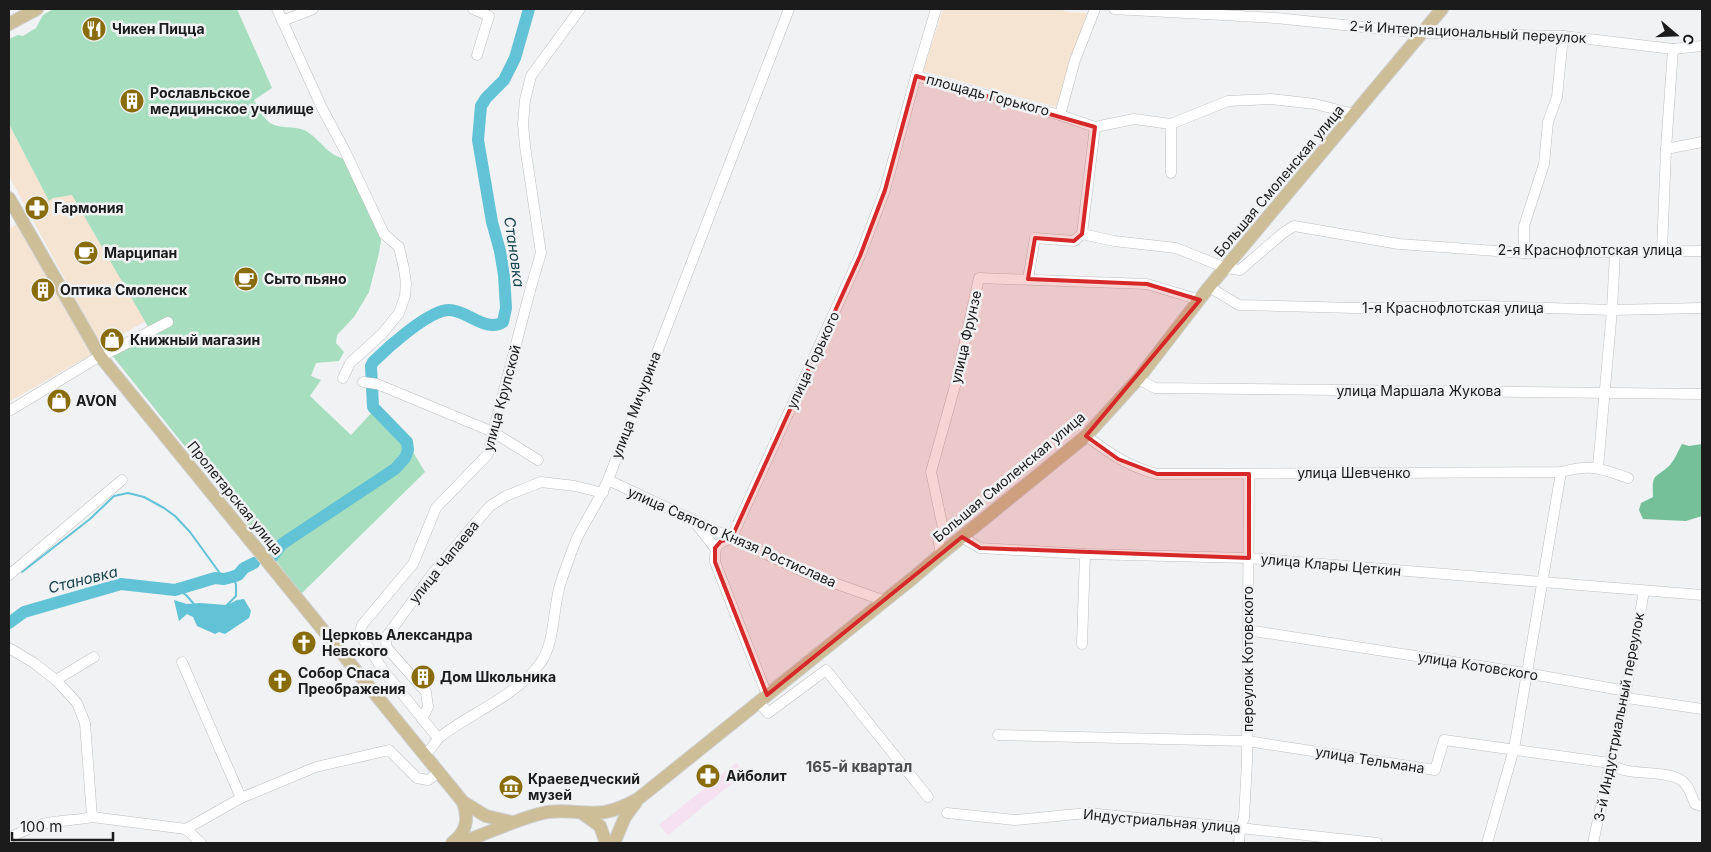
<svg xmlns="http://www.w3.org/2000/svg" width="1711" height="852" font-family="Inter,sans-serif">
<rect width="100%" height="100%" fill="#f0f2f3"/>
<!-- commercial -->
<g fill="#f6e4d3">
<path d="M943,9H1059L1067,12L1087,13L1056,107L923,71Z"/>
<path d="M9,124L49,201L53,198L72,194L146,321L101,346L9,176Z"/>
<path d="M17,224L92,354L9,402V229Z"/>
</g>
<!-- medical -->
<path fill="#f5e1f0" d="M736,763L745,773L668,835L659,825Z"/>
<!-- green -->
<path fill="#a6debf" d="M53,9H237L272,88L254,100C258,107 263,118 270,123C279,129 294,126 304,130C320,138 326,155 345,159L377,229L381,240L379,253L369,292L354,317L337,335L336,343L344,352L339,361L316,363L311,376L321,380L310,396L351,435L375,409L407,442L425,472L301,594L275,559L111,354L150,330L72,195L53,198L49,201L9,124V39L18,35L23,36L36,28L43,15Z"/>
<!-- forest -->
<path fill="#76c099" d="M1682,444L1689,446L1702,444V516L1686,521L1643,519L1639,510L1641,503L1653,497C1652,472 1654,480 1670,465C1675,459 1678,451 1682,444Z"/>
<!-- water -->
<path fill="#63c3d6" d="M244,599L251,611L249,618L225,634L219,632L215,634L197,626L193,617L187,614L179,621L174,600L187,604L200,603L227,605L237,600Z"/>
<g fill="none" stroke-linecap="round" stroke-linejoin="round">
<!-- stream -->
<g stroke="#63c3d6" stroke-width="2">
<path d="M22,572L90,519L114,496L128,493L144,497L164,508L175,516L190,532L224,579"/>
<path d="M178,590L186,595L194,604"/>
<path d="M227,605L236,596V585L234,577"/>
</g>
<!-- river -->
<g stroke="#63c3d6" stroke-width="12">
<path d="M270,560L282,544L395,469L405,458L408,450L407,442L373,407L371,366L373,362C387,348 429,310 449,310C467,310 486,333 503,322L506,308L504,275L500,251L492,222L478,140L480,117L481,106L486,98L504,80L515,58L529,9"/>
<path d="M9,623L24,612L121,584L175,590L215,578L224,579L232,577L238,575L244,568L254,563"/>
</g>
<defs>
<g id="minor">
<path d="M277,9L322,108L345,151L384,234L399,247L404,269L406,283L405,296L399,313L382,334L350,363L343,378"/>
<path d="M473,9L489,16L477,55"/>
<path d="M1114,9L1276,18L1421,33L1563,36L1673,49L1702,46"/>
<path d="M282,21L313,9"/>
<path d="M916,76L1060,115L1095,127L1134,119L1171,124L1228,101L1271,99L1315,104L1354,114"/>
<path d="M1060,115L1075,60L1095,9"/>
<path d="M1666,149L1702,142"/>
<path d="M1171,173V124"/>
<path d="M1082,234L1095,127"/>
<path d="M1662,251L1666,149L1673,49"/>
<path d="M1524,253V226L1544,164L1548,122L1557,97L1563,36"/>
<path d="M1028,279L1035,238L1074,241L1082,234L1114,241L1176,248L1226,268L1240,270L1283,233L1294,226L1399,244L1524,253L1702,251"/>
<path d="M1209,287L1239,305L1355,308L1485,306L1612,310L1702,308"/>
<path d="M1138,379L1155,388L1702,394"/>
<path d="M363,382L377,384L493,432L538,460"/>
<path d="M9,411L100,356L106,354L168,322"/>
<path d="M1086,436C1111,454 1127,466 1157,474L1561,472C1592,464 1599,468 1628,478"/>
<path d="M1598,467L1612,310L1615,253"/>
<path d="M608,480L806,573L885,601"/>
<path d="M697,525L715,548"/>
<path d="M962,537L980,548L1085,554L1249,558L1702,595"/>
<path d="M941,554L938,538L943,528L931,472L955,386L979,278L1147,284L1200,300"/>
<path d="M9,575L122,480"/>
<path d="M1247,630L1526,673L1626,691L1627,698L1702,709"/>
<path d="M1082,644L1085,554"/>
<path d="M9,648L34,663L56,680L77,703L85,723L92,817"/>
<path d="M182,662L241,798"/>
<path d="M56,680L94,657"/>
<path d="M767,695L715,562C715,547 715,543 731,539L860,256L885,190L916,76L936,9"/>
<path d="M759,702L768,713L826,670L928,797"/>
<path d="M422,719L428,707L426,692L387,648L386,642L387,636L433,573L490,506L506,496L541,482L575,486L603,493"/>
<path d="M998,735L1247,741L1435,770L1444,740L1610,763C1623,777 1664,769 1681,780C1688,784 1692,797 1695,804L1702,806"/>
<path d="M438,738L383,670L361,636L360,631L362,625L413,564L436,508L488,454L493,432L531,287L541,253L525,146L523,124L525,100L531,76L580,9"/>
<path d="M425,754C432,750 434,742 440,737C470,713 519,695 541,662C555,642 553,608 560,585C565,569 571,553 577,538C587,518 599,501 608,480L789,9"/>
<path d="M947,813L1015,820L1087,813L1240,828L1377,843"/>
<path d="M186,829L201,843"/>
<path d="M9,838C23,831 37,824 53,822C66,820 79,820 92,817L186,829L241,798L316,767L389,750L417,778L428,780L439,772"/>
<path d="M1239,843L1240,828L1244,818L1247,762L1249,474"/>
<path d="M1487,843L1514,749L1561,472"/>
<path d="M1593,843L1626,691L1644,591"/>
</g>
<g id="major">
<path d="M9,24L37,9"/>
<path d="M9,198L100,356L463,802L486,816L511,822"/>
<path d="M582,813L600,826L606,843"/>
<path d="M452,843C467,832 469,819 463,802"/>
<path d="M459,843C488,834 513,820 543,813C564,808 584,815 605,812C617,810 627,805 638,799L913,578L941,554L1086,436L1138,379L1209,287L1442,9"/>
<path d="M614,843L625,817L636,802"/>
</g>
</defs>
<!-- minor casing -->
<use href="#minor" stroke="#bebfc0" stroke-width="11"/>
<!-- major casing -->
<use href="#major" stroke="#cdcdcd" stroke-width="14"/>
<!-- minor -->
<use href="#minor" stroke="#fff" stroke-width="10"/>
<!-- major -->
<use href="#major" stroke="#cebe97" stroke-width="12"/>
</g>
<!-- marked area -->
<path fill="#d62828" fill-opacity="0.2" stroke="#d62828" stroke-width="4" stroke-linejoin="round" d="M916,76L1095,127L1082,234L1074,241L1035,238L1028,279L1147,284L1200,300L1086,436L1118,459L1157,474H1249V558L980,548L962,537L767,695L715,562V548L721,541L731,539L860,256L885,190Z"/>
<!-- icons -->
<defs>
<symbol id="restaurant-disc" viewBox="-11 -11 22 22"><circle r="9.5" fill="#896c0c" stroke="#f0f2f3"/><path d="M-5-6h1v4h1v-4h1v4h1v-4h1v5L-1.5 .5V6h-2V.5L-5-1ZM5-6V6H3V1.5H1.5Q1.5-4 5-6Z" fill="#fff"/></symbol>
<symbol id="building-disc" viewBox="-11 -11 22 22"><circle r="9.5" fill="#896c0c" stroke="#f0f2f3"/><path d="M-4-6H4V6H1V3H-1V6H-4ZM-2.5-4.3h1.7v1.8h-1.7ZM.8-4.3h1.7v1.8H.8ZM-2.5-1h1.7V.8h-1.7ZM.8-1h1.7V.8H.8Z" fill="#fff"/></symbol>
<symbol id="pharmacy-disc" viewBox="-11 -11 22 22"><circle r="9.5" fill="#896c0c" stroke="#f0f2f3"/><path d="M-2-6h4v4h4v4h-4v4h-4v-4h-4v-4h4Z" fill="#fff"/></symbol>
<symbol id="cafe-disc" viewBox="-11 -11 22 22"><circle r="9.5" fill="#896c0c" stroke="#f0f2f3"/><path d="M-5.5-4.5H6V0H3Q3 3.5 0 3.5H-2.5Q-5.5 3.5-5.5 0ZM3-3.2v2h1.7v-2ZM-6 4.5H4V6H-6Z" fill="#fff"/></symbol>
<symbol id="shop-disc" viewBox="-11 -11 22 22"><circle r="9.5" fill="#896c0c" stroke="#f0f2f3"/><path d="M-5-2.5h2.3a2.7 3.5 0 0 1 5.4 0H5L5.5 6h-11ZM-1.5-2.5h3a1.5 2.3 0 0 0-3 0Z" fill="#fff"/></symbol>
<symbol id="church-disc" viewBox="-11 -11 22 22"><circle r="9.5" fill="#896c0c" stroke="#f0f2f3"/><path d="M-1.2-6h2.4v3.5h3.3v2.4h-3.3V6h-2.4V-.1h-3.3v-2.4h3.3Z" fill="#fff"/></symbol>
<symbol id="museum-disc" viewBox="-11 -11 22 22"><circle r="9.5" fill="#896c0c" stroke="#f0f2f3"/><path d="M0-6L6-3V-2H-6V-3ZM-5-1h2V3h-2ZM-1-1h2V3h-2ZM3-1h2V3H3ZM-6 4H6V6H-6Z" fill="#fff"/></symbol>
</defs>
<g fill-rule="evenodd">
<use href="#restaurant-disc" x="80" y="15" width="28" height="28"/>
<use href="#building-disc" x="118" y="87" width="28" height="28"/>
<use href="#pharmacy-disc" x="23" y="194" width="28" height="28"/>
<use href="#cafe-disc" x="72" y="239" width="28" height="28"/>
<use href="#cafe-disc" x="232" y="265" width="28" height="28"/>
<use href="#building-disc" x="29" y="276" width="28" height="28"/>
<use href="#shop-disc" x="98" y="326" width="28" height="28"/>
<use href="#shop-disc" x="45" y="387" width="28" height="28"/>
<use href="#church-disc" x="290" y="629" width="28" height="28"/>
<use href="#building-disc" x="409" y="663" width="28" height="28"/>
<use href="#church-disc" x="266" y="667" width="28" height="28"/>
<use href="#pharmacy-disc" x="694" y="762" width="28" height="28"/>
<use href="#museum-disc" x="497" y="773" width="28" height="28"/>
</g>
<g text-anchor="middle" stroke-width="5" stroke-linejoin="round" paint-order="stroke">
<!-- poi labels -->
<g font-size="14" font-weight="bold" fill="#1b1b1c" stroke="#f0f2f3" text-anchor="start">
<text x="112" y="34">Чикен Пицца</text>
<text x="150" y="98">Рославльское<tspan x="150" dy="16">медицинское училище</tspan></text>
<text x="54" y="213">Гармония</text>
<text x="104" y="258">Марципан</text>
<text x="264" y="284">Сыто пьяно</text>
<text x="60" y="295">Оптика Смоленск</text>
<text x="130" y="345">Книжный магазин</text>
<text x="76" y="406">AVON</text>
<text x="322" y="640">Церковь Александра<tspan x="322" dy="16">Невского</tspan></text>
<text x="298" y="678">Собор Спаса<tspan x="298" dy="16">Преображения</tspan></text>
<text x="440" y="682">Дом Школьника</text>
<text x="726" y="781">Айболит</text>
<text x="528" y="784">Краеведческий<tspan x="528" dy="16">музей</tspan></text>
</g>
<!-- street labels -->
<g font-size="14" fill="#1b1b1c" stroke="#f0f2f3">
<text transform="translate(1468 32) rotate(3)" y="5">2-й Интернациональный переулок</text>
<text transform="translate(988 95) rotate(15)" y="5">площадь Горького</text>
<text transform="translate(1279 181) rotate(-50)" y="5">Большая Смоленская улица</text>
<text x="1590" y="255">2-я Краснофлотская улица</text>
<text x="1453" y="313">1-я Краснофлотская улица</text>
<text transform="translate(966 337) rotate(-77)" y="5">улица Фрунзе</text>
<text transform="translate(813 360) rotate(-65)" y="5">улица Горького</text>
<text x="1419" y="396">улица Маршала Жукова</text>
<text transform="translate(502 398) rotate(-75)" y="5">улица Крупской</text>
<text transform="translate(636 405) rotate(-69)" y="5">улица Мичурина</text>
<text x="1354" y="478">улица Шевченко</text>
<text transform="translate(1009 477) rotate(-40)" y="5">Большая Смоленская улица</text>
<text transform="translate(235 498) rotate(51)" y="5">Пролетарская улица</text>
<text transform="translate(732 537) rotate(24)" y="5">улица Святого Князя Ростислава</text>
<text transform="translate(444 562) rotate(-51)" y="5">улица Чапаева</text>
<text transform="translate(1331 565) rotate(5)" y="5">улица Клары Цеткин</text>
<text transform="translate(1248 659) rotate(-90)" y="5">переулок Котовского</text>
<text transform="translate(1478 666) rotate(9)" y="5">улица Котовского</text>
<text transform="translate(1619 717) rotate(-79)" y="5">3-й Индустриальный переулок</text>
<text transform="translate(1370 760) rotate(9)" y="5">улица Тельмана</text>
<text transform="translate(1162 821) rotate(5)" y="5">Индустриальная улица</text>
</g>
<!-- water labels -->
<g font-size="15" font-style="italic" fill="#17434c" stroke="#f0f2f3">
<text transform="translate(514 252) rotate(82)" y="5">Становка</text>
<text transform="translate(83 580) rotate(-14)" y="5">Становка</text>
</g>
<!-- neighbourhood labels -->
<g font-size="15" font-weight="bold" fill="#4b4d4e" stroke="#f0f2f3">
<text x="859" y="772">165-й квартал</text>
</g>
</g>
<!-- border -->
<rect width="1711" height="852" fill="none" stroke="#1b1b1c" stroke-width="20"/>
<!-- north arrow -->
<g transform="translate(1676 35) rotate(109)" stroke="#f0f2f3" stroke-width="4" paint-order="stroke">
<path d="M0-4L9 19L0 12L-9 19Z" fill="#1b1b1c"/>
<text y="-8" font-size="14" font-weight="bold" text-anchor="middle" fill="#1b1b1c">С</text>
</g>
<!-- scale -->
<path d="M12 832v8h101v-8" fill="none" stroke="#1b1b1c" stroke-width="2.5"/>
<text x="20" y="832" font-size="15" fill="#1b1b1c" stroke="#f0f2f3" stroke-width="4" paint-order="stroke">100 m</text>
</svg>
